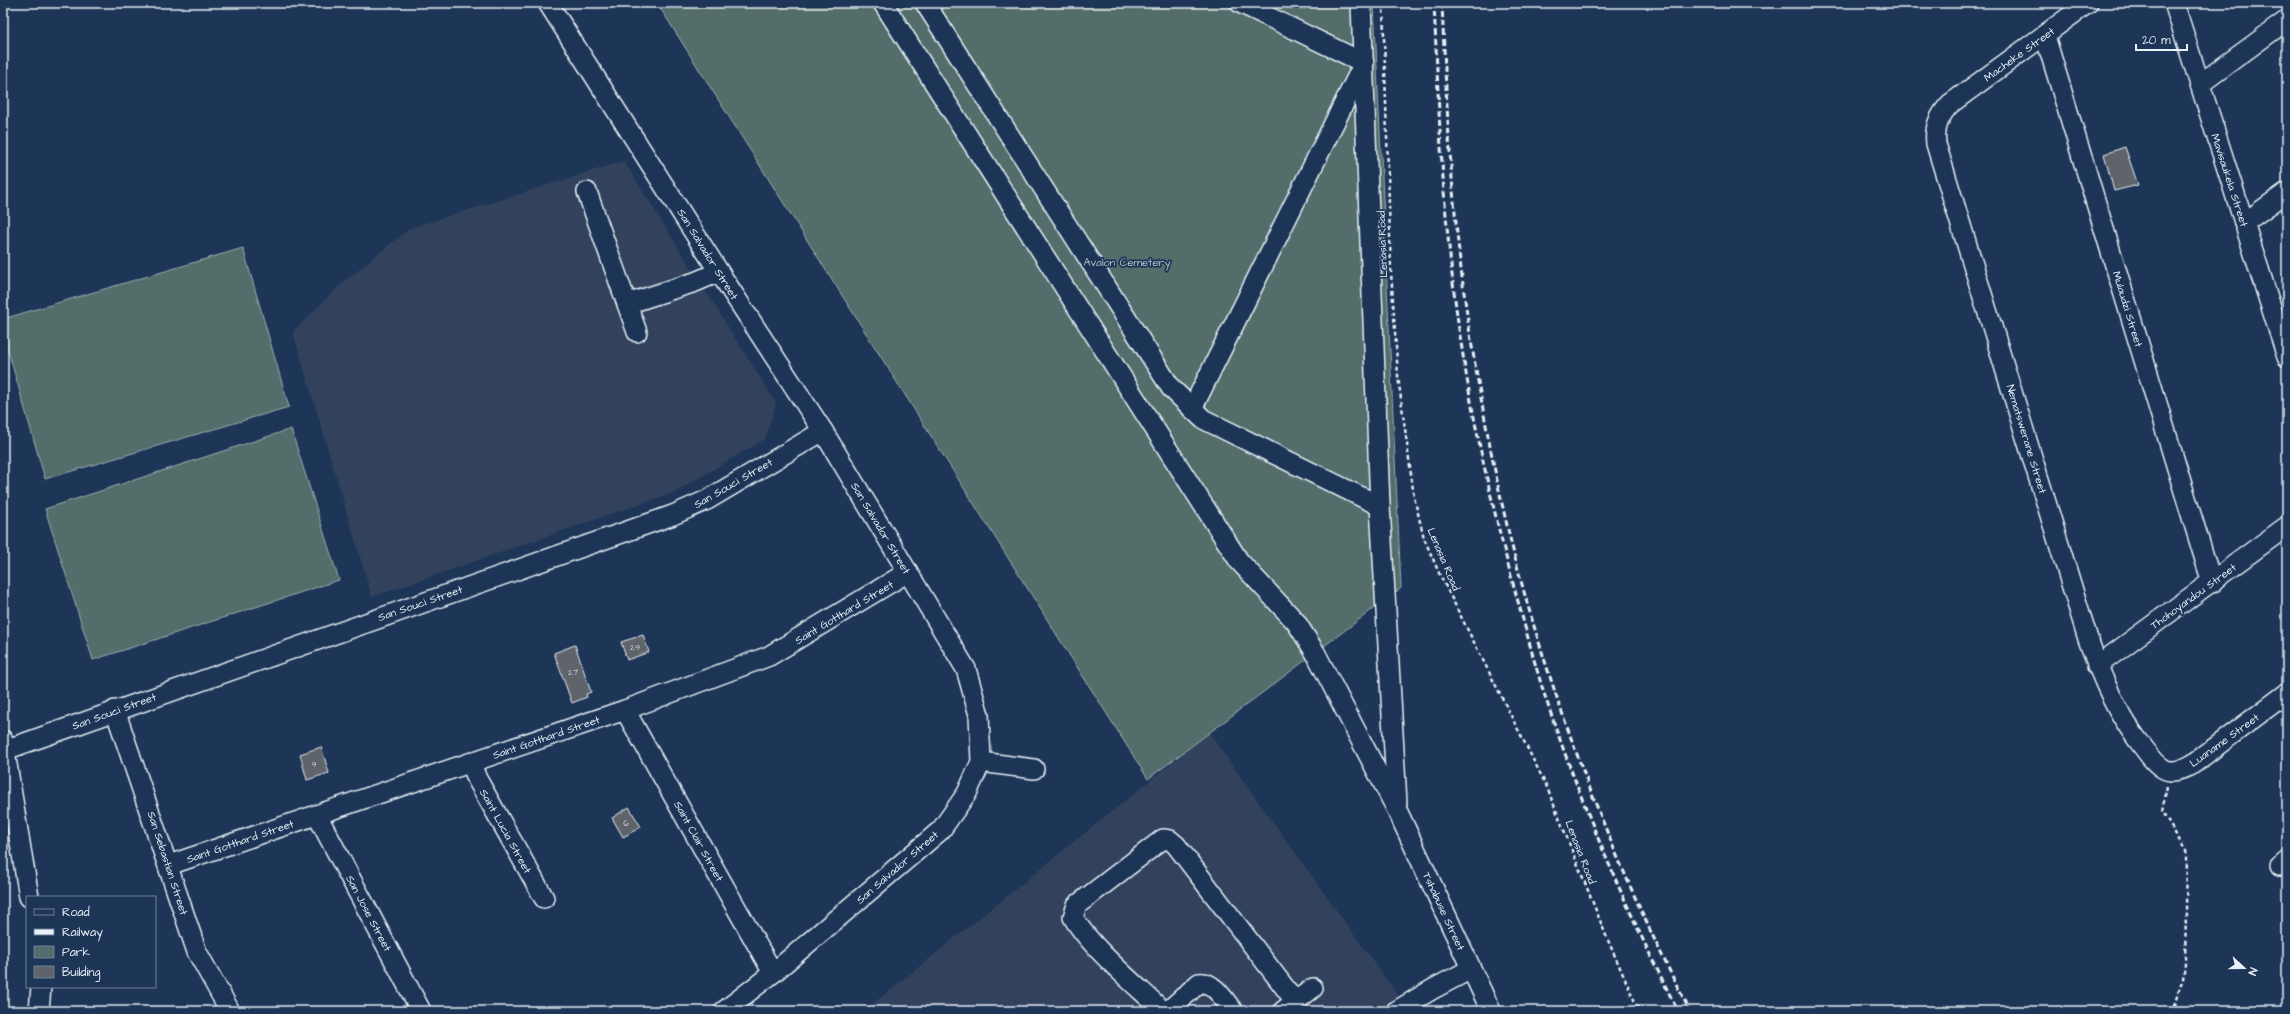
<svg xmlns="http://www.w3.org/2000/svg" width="2290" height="1014" font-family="'Architects Daughter',sans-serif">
<rect width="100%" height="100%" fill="#1d3557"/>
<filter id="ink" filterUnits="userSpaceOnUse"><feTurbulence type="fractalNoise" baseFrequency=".025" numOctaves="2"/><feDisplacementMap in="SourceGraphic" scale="8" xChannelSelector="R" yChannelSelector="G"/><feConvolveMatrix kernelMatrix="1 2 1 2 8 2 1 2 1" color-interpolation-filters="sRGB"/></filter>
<g filter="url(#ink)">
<!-- built -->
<g fill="#31435d">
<path d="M624,161L776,403L765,439L675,492L372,597L293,332L341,284L410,228Z"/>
<path d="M1209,733L1409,1011H864Z"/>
</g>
<!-- green -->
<g fill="#526d6b" stroke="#9dafb2">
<path d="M657,3H1374L1401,588L1148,779Z"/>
<path d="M243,248L289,407L45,479L3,333V319Z"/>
<path d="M291,429L339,580L93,660L45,509Z"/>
</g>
<!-- building -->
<g fill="#5f636a" stroke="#e8f1f8">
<path d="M2125,147L2138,185L2114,191L2104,154Z"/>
<path d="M643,635L649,652L627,660L621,642Z"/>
<path d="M575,645L591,692L586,694L587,697L572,703L554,653Z"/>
<path d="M321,747L329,773L307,780L300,754Z"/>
<path d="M629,807L641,827L623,837L612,818Z"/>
</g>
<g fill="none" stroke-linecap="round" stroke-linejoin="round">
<defs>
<g id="minor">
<path d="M548,3L719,272L823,431L966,669L979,715L981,762L967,793L941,830L773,973L724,1011"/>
<path d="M883,3L1239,561L1296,622L1315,652L1397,810L1491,1011"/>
<path d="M925,3L1171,388L1203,419L1380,506"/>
<path d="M1361,3L1380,506L1397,803"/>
<path d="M2088,3L1950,104C1939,116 1934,127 1936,144L2088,639C2102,679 2117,714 2143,747C2149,755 2156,765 2164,769C2173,774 2186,768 2193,764L2287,693"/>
<path d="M2174,3L2287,357"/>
<path d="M2045,36L2212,583"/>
<path d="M2200,84L2287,20"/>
<path d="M587,192L627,304L695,282L719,272"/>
<path d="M2244,223L2287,192"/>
<path d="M627,304L637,332"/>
<path d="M1192,409L1364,63L1240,3"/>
<path d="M2097,666L2287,526"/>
<path d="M115,710L197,952L230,1011"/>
<path d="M625,710L773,973"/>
<path d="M3,740L29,897"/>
<path d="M5,750L673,515L707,500L823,431"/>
<path d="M981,762L1034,769"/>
<path d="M471,763L477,779L544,898"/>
<path d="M317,815L421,1011"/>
<path d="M169,865L625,710L769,656L908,572"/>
<path d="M2280,866L2287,860"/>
<path d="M39,1011L41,987"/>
<path d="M1163,1011C1137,986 1090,947 1073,917L1077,905L1163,839L1170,840L1176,845L1295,1001"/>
<path d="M1168,1011L1199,983C1214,981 1225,1001 1233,1011"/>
<path d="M1283,1011L1313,988"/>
<path d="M1396,1011L1433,989L1471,969"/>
</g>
</defs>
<!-- minor casing -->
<use href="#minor" stroke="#e8f1f8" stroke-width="22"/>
<!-- path -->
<g stroke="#e8f1f8" stroke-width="2.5" stroke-dasharray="4 3" stroke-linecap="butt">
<path d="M1383,3L1391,271L1398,376L1414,497L1424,538L1439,573L1546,785L1607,938L1639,1011"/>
<path d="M2167,787L2162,812L2186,851L2187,857L2185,963L2183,979L2172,1011"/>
</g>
<!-- minor -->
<use href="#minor" stroke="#1d3557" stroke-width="19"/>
<!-- rail -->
<g stroke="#e8f1f8" stroke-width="3" stroke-dasharray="6 3" stroke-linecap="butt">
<path d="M1434,3C1438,91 1441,178 1451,265C1463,380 1488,494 1519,605C1529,641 1538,677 1550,711C1585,814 1629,915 1678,1011"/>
<path d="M1442,3C1447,124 1454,245 1475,364C1490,452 1508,541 1534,626C1574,758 1626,888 1690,1011"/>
</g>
</g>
</g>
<g text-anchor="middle" stroke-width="3.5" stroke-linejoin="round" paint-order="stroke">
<!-- number labels -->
<g font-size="9" fill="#c6ced4">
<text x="635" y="650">29</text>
<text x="573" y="675">27</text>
<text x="314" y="767">9</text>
<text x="626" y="826">6</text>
</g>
<!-- street labels -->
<g font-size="11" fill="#e8f1f8" stroke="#1d3557">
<text transform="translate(2019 54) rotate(-36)" y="4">Macheke Street</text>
<text transform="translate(2230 180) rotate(72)" y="4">Mavisaukela Street</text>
<text transform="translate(1382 244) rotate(-92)" y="4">Lenasia Road</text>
<text transform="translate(708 254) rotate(58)" y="4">San Salvador Street</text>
<text transform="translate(2128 309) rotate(73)" y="4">Mulaudzi Street</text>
<text transform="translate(2027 439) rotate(73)" y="4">Nematswerane Street</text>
<text transform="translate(733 483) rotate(-30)" y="4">San Souci Street</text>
<text transform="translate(881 528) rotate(59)" y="4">San Salvador Street</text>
<text transform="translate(1444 559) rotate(67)" y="4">Lenasia Road</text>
<text transform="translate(2193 596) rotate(-36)" y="4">Thohoyandou Street</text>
<text transform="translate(420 603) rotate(-19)" y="4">San Souci Street</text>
<text transform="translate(844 612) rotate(-31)" y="4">Saint Gotthard Street</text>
<text transform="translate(114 711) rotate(-20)" y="4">San Souci Street</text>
<text transform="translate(546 737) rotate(-19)" y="4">Saint Gotthard Street</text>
<text transform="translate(2224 740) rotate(-36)" y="4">Luaname Street</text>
<text transform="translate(506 831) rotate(61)" y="4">Saint Lucia Street</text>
<text transform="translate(240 841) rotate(-19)" y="4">Saint Gotthard Street</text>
<text transform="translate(699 841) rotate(61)" y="4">Saint Clair Street</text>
<text transform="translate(1581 852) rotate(69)" y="4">Lenasia Road</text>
<text transform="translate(168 863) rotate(72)" y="4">San Sebastian Street</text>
<text transform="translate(897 867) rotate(-41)" y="4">San Salvador Street</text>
<text transform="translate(1444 911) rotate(65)" y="4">Tshabuse Street</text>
<text transform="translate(369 913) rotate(62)" y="4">San Jose Street</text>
</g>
<!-- park labels -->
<g font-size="11" fill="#b4c3c7" stroke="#1d3557">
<text x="1127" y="266">Avalon Cemetery</text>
</g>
</g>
<!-- margin -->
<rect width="2290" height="1014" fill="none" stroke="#1d3557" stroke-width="16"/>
<rect x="8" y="8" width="2274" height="998" fill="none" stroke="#e8f1f8" stroke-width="1.5" filter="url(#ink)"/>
<!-- legend -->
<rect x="26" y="896" width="130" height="92" fill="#1d3557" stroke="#6e8097"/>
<rect x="34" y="909" width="20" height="6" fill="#1d3557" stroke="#6e8097"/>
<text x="62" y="916" font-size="12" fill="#e8f1f8">Road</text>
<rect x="34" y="929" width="20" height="6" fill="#e8f1f8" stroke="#6e8097"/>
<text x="62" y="936" font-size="12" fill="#e8f1f8">Railway</text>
<rect x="34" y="946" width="20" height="12" fill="#526d6b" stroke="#6e8097"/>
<text x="62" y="956" font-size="12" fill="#e8f1f8">Park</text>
<rect x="34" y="966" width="20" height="12" fill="#5f636a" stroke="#6e8097"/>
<text x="62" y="976" font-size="12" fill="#e8f1f8">Building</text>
<!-- north arrow -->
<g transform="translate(2244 968) rotate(111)" stroke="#1d3557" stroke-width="3" paint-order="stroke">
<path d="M0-3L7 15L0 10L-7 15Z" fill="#e8f1f8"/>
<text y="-6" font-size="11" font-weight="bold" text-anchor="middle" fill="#e8f1f8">N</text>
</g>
<!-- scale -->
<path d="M2136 44v6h51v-6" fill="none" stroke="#e8f1f8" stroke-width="2"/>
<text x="2142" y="44" font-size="12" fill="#e8f1f8" stroke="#1d3557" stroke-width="3" paint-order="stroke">20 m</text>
</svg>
